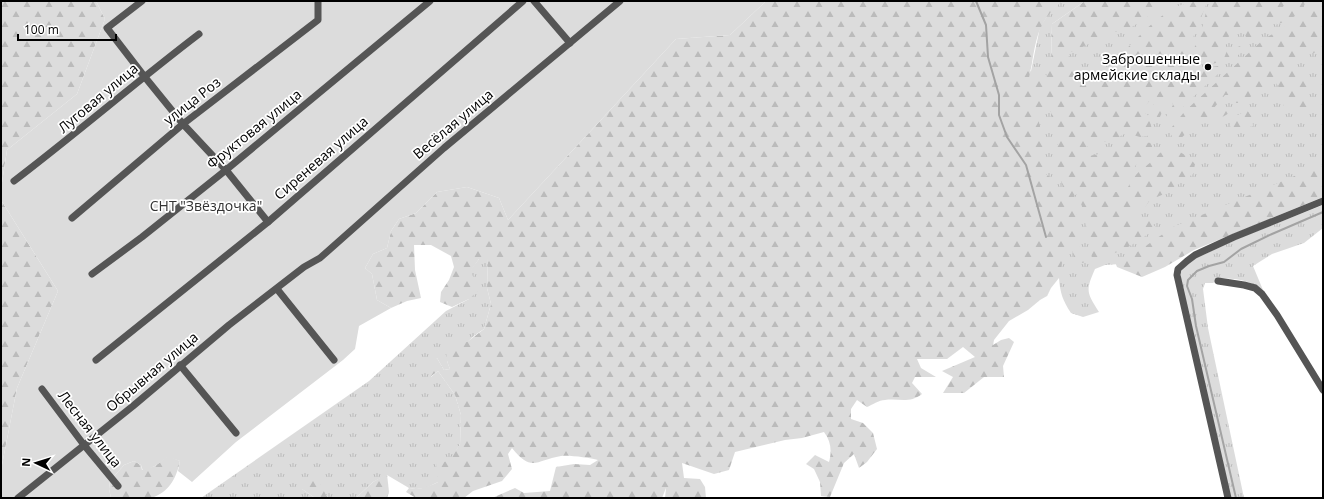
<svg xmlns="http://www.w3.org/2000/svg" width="1324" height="499" font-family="'Open Sans',sans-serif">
<defs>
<pattern id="grass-tufts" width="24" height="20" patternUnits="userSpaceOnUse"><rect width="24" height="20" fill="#dcdcdc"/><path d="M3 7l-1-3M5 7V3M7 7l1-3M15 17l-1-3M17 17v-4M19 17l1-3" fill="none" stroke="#bbb"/></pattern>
<pattern id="forest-firs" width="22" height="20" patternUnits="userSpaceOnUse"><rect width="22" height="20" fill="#dcdcdc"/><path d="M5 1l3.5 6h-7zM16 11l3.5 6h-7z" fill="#bbb"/></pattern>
</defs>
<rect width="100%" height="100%" fill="#fff"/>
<!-- grass -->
<g fill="url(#grass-tufts)">
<path d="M1062,1H1085L1052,24L1051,59L1147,1H1323V175L1120,264L1105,265L1095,269C1085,292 1087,292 1099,312L1083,317L1071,313C1063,301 1060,293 1059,278L1022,76L1031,71L1040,27L1051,10Z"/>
<path d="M1323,205V228L1304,243L1272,254L1253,266L1263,290C1249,279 1235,279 1219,278L1213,283H1205L1203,289L1208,328L1244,498H1231L1181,282V272L1188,262L1242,237Z"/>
<path d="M479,259H488L487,288L491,304L484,329L475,335L447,361L450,369L444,370L437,358L431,377L438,371L455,395L461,415L460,444L438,482L426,488L416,489L409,488L387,475L373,482L356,498H329L326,495L302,489L315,498H201L369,381L446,311L469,299V272Z"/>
</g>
<!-- forest -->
<g fill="url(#forest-firs)" fill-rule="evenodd">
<path d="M1,1H96L105,19L77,94L7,150L1,189Z"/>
<path d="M766,1H1062C1039,21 1037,35 1032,63C1031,70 1028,78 1029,84L1045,79L1051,62L1052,24L1085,1H1172L1124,32H1114L1067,54C1077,64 1084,66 1076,81C1082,83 1089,83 1094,79C1123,58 1144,23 1178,6C1186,3 1197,1 1206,1L1207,2L1198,26L1186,53L1175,73L1143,108L1146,114L1149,116L1153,135L1140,137L1126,133C1117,138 1108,144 1098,141L1085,148L1088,156L1100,154L1126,141L1152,143V155L1136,165L1126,180L1121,179L1113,181L1115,192C1130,192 1128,184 1135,176C1140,170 1145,167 1151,162C1154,159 1157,156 1160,153C1173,144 1187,155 1195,164L1193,174L1164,194L1150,200L1145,207L1133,213V221L1140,222L1149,218L1156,228C1134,244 1121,255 1092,258C1087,237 1085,212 1078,193L1074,196L1079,229L1077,242L1087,262L1076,264L1070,243L1063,257L1059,278L1051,288L1047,296L1040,300L1028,310L1009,321L994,340L993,345L1001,340L1009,338L1014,342L1003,366L1004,377H984L964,393H943L953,377L942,371L975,357L963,347L947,359H917L921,368L936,377H915L912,383L922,394C909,404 899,398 885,400C879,400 872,405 867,407L857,400L851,409V419L863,423L873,433L877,449L867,462L859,468L854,454L844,463L830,497L821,496L820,482L814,469L806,464L815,455L829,462C832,451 831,441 824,432L802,438L785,440L735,452L729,470L714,474L682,463L684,478L700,479L705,487L706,498H665L666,488L662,498H492L515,488L524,493L550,491L556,467L574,464L590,465L598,460C590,458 570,455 561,456C536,460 532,473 512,448L508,454L512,469L502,481L473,491L464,498H416L406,492L409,488C420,490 428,487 438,482L436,463L449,461L460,444L461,415L455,395L438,371L430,377V364L437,358L444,370L450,369C445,357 445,355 451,343L467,342L484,329L491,304L487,288L488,259H479L470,272L481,288L469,299L452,307L440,302L441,292L449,280L454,267L451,256L431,245H414L415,270L421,298L407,301L391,308L377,300L372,274L365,268L373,254L387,248L391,231L399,219L416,213L437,192L467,187L499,198L508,220L676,39L730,35ZM1044,107L1051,112L1058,145L1053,152C1055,169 1064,184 1066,201L1050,177L1044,173L1045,150L1037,113Z"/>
<path d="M1211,1H1288L1256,37H1246L1241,29L1225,39L1226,47L1219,62L1212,64L1204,65L1202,60L1198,56L1188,66L1193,71L1191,74H1186L1180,72C1187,60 1196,47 1201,33C1204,22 1205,11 1211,1Z"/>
<path d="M1294,1H1305L1303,11L1287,21L1275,25Z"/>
<path d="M1323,1V51C1309,53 1298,57 1294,70L1302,76L1312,78L1310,85L1301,92L1314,109L1306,114L1299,111H1292L1283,105V93L1276,83L1250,97L1246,103H1235L1229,95H1225L1213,109L1215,113L1230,107L1229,113C1220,119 1208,125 1197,123L1192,118L1188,123V132L1180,139L1173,138L1170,133L1172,127L1185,111L1264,39L1286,26Z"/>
<path d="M1243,45L1246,47C1241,55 1233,59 1224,58L1227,51Z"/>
<path d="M1219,66L1220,72L1190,100L1170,121L1164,120L1173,105L1171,98L1163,100L1164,108L1159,119C1144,106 1162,85 1176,78C1181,76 1186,79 1191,77C1202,71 1206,67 1219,66Z"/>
<path d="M1247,110L1252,117L1253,126L1238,130L1230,134L1231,119Z"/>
<path d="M1323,164V197L1194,250L1165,267L1142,277L1117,267L1115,262L1137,252L1173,227Z"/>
<path d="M1,200L58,291L17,388L1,470Z"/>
<path d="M168,456L180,461C177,476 170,491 154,497C148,499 119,498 111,498L109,489L110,481L124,465L134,461L141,465L142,470L155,466Z"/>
<path d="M315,473L326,495L329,498H315L302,489Z"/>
<path d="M387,474L389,492L387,498H356L373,482Z"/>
</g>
<!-- green -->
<path fill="#dcdcdc" d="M96,1H766L730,35L676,39L508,220L499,198L467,187L437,192L416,213L399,219L391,231L387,248L373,254L365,268L372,274L377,300L391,308L359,326L355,349L343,360L236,442L192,482L178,471L180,461L168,457L155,466L143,471L141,465L134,461L124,465L110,481L109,489L111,498H1V470L17,388L58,291L1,200V189L7,150L77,94L105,19Z"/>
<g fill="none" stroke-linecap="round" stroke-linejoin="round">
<!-- stream -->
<g stroke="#a3a3a3" stroke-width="2">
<path d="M976,1L986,25L988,57L999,95V115L1007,137L1026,165L1046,237"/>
<path d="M1236,498L1196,326L1192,299L1187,286L1188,280L1197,271L1209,266L1224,262L1241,249L1272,234L1323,212"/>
</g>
<!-- minor -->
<g stroke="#555" stroke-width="7">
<path d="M142,1L107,28L144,76L183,124L226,170L268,222"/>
<path d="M534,1L570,43"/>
<path d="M14,181C77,133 136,82 199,34"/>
<path d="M72,218L183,124L318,20V1"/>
<path d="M92,274L142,237L226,170L430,1"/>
<path d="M1218,281L1244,285L1255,288L1262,294L1277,315L1323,390"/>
<path d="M277,289L334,360"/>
<path d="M96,360L268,222L523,1"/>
<path d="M180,365L236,433"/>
<path d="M42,389L84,445L118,486"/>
<path d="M18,498L133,406L229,325L304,267L320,258L444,148L620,1"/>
<path d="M1228,498L1177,275L1178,269L1187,261L1195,255L1234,237L1323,201"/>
</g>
</g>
<!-- markers -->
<circle fill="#000" stroke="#fff" stroke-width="1.5" cx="1208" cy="67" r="4"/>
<g text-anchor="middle" stroke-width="3.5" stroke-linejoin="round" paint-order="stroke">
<!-- poi labels -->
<g font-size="14" fill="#000" stroke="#fff" text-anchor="end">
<text x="1200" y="64">Заброшенные<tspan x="1200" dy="16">армейские склады</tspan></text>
</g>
<!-- street labels -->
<g font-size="14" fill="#000" stroke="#fff">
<text transform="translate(98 98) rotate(-40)" y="5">Луговая улица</text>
<text transform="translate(192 101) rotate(-38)" y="5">улица Роз</text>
<text transform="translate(453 124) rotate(-40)" y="5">Весёлая улица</text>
<text transform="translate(254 129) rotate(-39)" y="5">Фруктовая улица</text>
<text transform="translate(321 158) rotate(-41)" y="5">Сиреневая улица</text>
<text transform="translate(152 372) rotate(-40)" y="5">Обрывная улица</text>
<text transform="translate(90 429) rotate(52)" y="5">Лесная улица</text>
</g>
<!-- park labels -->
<g font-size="14" fill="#333" stroke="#fff">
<text x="206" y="211">СНТ "Звёздочка"</text>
</g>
</g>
<!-- border -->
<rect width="1324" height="499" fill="none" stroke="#000000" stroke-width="4"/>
<!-- north arrow -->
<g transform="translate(36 463) rotate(274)" stroke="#ffffff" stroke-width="3" paint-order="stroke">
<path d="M0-3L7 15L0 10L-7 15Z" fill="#000000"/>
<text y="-6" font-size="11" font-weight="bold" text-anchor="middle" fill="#000000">N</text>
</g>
<!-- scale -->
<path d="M18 34v6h98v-6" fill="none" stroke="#000000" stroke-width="2"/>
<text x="24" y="34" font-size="12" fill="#000000" stroke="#ffffff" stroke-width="3" paint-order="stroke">100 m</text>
</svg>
